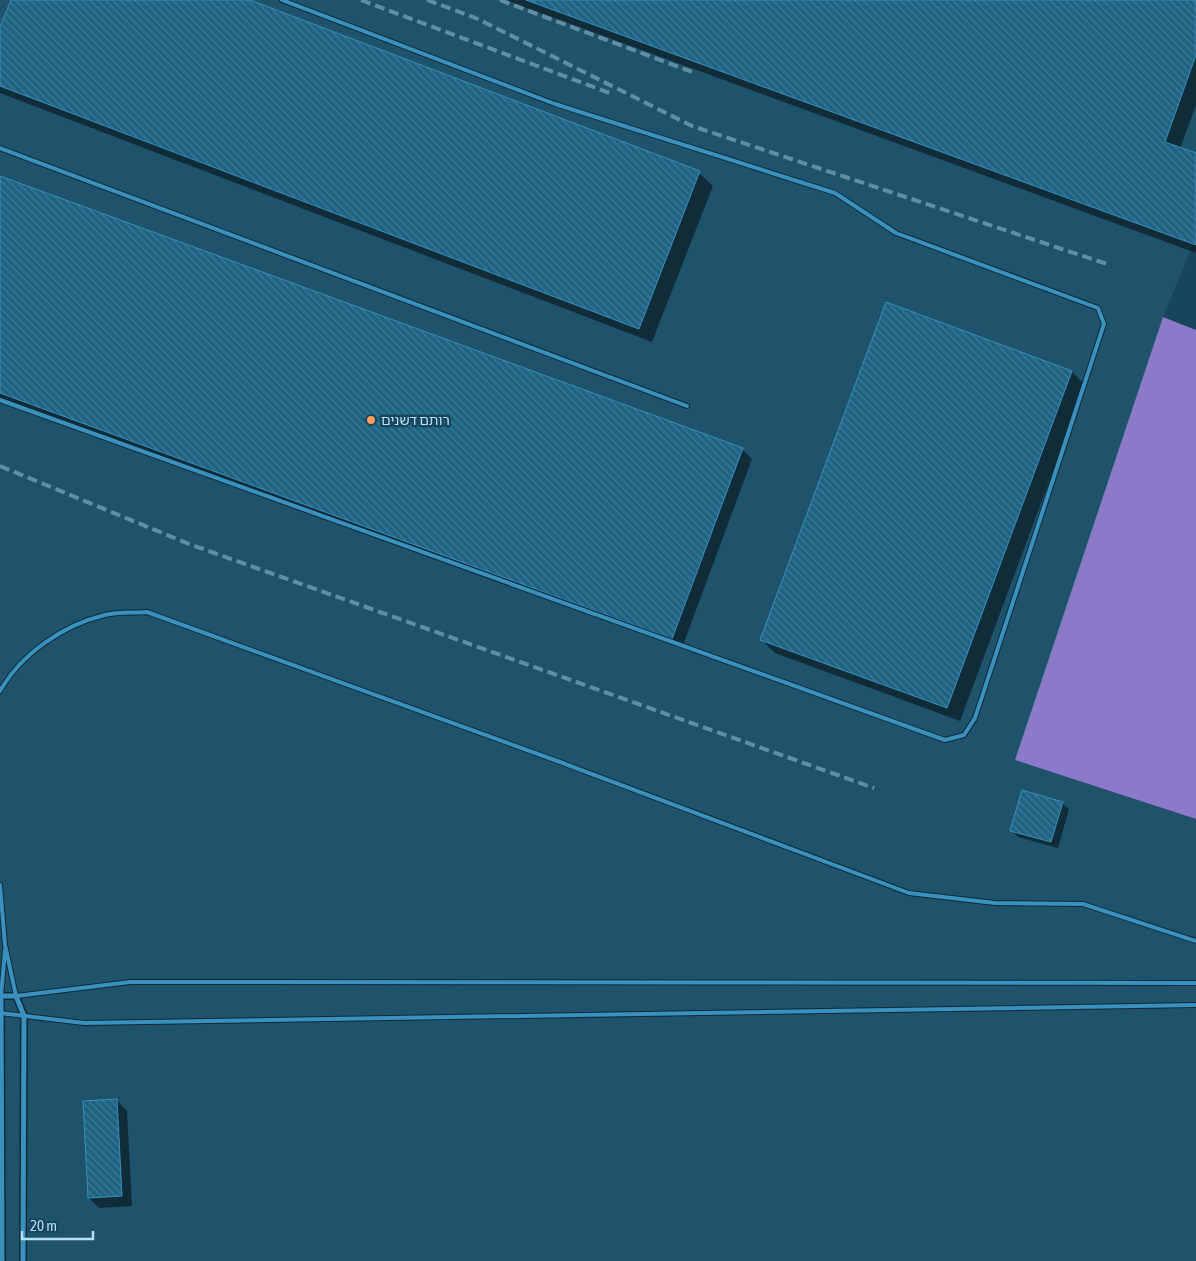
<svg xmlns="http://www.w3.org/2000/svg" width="1196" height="1261" font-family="'Asap Condensed','Noto Sans Hebrew',sans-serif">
<defs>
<pattern id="building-back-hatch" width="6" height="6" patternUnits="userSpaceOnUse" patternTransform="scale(1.25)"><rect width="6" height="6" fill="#1f6383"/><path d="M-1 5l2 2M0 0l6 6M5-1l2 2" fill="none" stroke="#3d7995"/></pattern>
</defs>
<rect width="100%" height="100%" fill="#17465c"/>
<!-- built -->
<path fill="#1f536c" d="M0,0H1196V238L1163,317L1016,760L1196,819V1261H0Z"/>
<!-- water -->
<path fill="#8c79ca" d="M1163,317L1196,330V819L1015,760Z"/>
<!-- shadow -->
<g fill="#0007">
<path d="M12,0H246L699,173L713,186L652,342L0,93V31Z"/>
<path d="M505,0H1196V105L1180,149L1196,154V253Z"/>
<path d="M0,177L742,449L752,459L682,648L0,399Z"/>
<path d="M1072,372L1085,385L960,721L775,653L762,640Z"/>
<path d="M1062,803L1069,809L1058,848L1018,837L1011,830Z"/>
<path d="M117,1100L127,1111L132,1206L99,1208L89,1198Z"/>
</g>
<!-- building -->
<g fill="url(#building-back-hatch)" stroke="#3890bb">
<path d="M11,0H250L700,171L639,329L0,86V27Z"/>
<path d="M526,0H1196V55L1165,142L1196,153V245Z"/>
<path d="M0,176L743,448L672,639L0,393Z"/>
<path d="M886,302L1072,371L947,708L760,640Z"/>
<path d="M1022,790L1063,802L1051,842L1010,831Z"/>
<path d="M117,1099L122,1196L88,1198L83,1101Z"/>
</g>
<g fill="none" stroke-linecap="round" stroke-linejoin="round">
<defs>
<g id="lane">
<path d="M0,148L687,406"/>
<path d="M0,400L945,740L964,735L975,718L1104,324L1098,308L896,233L835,193L555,104L282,0"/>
<path d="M0,691C21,654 63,625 105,615C118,612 134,613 147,612L560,762L909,893L995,903L1083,904L1196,941"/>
<path d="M0,885L5,945L16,996L130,982L1196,983"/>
<path d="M1,996L5,950"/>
<path d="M0,1013L84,1023L1196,1005"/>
</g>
<g id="street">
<path d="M0,996H16L24,1016L23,1261"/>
<path d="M1,996L2,1261"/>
</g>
</defs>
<!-- lane casing -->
<use href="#lane" stroke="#0f2a38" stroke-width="6"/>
<!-- street casing -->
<use href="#street" stroke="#0f2a38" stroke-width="8"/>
<!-- lane -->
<use href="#lane" stroke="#3a91bd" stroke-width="4"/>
<!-- street -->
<use href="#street" stroke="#3a91bd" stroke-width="5"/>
<!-- rail -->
<g stroke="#628ea5" stroke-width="4" stroke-dasharray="10 5" stroke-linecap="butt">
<path d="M361,0L612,94"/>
<path d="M427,0L478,19L692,126L1110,265"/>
<path d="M500,0L695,73"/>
<path d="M0,466L189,544L874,788"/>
</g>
</g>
<!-- markers -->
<circle fill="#fe9c58" stroke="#17465c" stroke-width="2" cx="371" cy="420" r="5"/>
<g text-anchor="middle" stroke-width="5" stroke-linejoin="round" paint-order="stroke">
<!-- poi labels -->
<g font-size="14" fill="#b7dff6" stroke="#17465c" text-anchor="start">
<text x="381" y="425">רותם דשנים</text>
</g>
</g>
<!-- scale -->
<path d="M22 1231v8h71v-8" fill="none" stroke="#b7dff6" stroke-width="2.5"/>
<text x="30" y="1231" font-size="15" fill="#b7dff6" stroke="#17465c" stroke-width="4" paint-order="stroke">20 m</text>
</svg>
